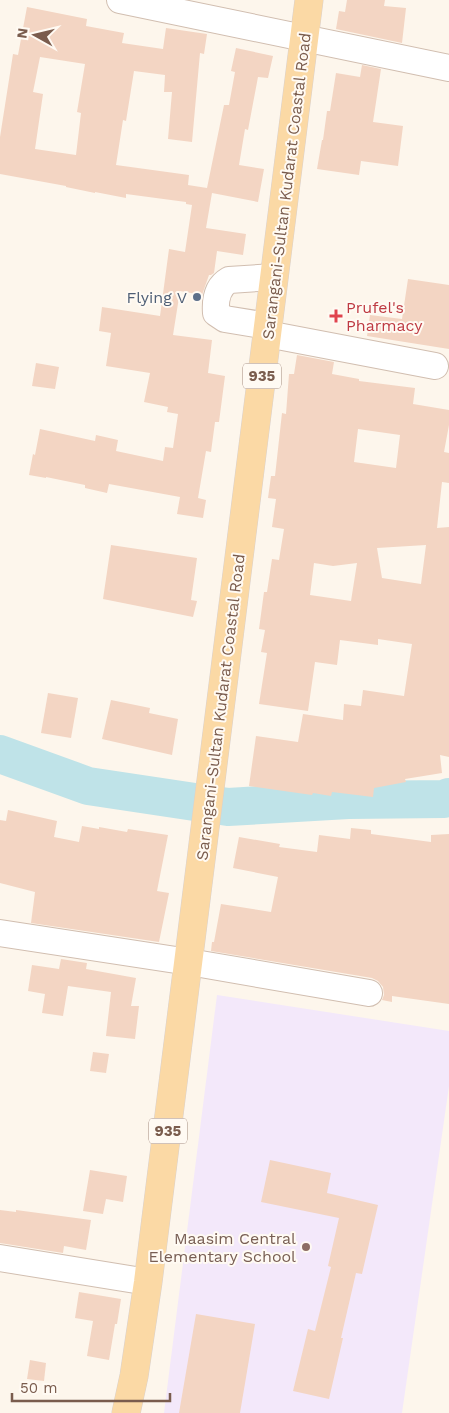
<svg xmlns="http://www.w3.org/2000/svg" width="449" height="1413" font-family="'Work Sans',sans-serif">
<rect width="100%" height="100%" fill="#fdf6ec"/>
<!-- education -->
<path fill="#f3e8fa" d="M217,995L449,1031V1086L402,1413H164Z"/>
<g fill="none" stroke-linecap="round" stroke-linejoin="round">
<!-- river -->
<path stroke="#bfe3e8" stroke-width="38" d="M0,754L88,786L228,807L348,800L444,799L449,797"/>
</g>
<!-- building -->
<g fill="#f3d5c3" fill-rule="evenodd">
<path d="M347,0H385L384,6L406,8L402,43L336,29L339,11L345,12Z"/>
<path d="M27,7L87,19L86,26L124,33L122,43L163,49L166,28L207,34L204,54L200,53L192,142L168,139L172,92H164L165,75L134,71L126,121L123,120L116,165L189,175L188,185L207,188L224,105H229L235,72L231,71L236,48L273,56L268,78L258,77L248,130L245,129L239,165L264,169L258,202L212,193L206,228L246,234L243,255L217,251L214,273L211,275H209L202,295L180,291L173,335L212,340L208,373L225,376L219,422H215L211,452L206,451L198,498L206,500L203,518L177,514L180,497L109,484L107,493L85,488V485L46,477V478L29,475L33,454L35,455L40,429L95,441L96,435L118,440L116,451L163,461L165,447L173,448L178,414L167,412L168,407L144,402L150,373L106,366L111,333L99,331L102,307L160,316L169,249L185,252L192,205L186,204V202L126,194V198L95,192V193L66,187V186L0,174V137L11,67L13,54L18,55ZM40,57L85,64L77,112L81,113L76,155L35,149L43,94L33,92Z"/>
<path d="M362,65L381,69L373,122L403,126L398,166L361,161L359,175L317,169L322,140H323L327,111H330L336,73L360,77Z"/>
<path d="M408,279L449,285V349L367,336L370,315L402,319Z"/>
<path d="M297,355L334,362L332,374L359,379V381L415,388L413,404L449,410V425L444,452L449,453V483L442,482L437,528L449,527V757L440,755L442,773L405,779L406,782L374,788L373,797L332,792L331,796L313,793L312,795L249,786L256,736L298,742L303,714L343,720L344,704L361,706L363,690L404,696L412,644L378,639V645L340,640L337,665L315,662L308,711L259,704L267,653L261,652L265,630L259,629L264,592H267L272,559L279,560L284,529L272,527L276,499L268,498L271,476H275L282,413L286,414L289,374H294ZM358,429L400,435L396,468L354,462ZM426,545L421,584L382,578L377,548ZM314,563L333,566L357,563L351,601L310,595Z"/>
<path d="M36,363L59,367L55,389L32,386Z"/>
<path d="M111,545L197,558L191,600L197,601L193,617L103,599Z"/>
<path d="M48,693L78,698L71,738L41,733Z"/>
<path d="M111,700L150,708L149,713L178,719L172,755L102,739Z"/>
<path d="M8,810L57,821L54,837L79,842L82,826L99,829V827L127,832L128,829L168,835L157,891L169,893L159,942L31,923L35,892L0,883V820L6,821Z"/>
<path d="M351,828L371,830V834L431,842V835L449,834V1004L392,996V1002L382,1000L384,995L383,987L378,981L372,978L211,951L212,942H214L221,904L271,912L278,877L233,868L239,837L280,844L279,847L317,852L319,835L350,839Z"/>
<path d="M61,959L87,963L86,969L136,978L131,1006H139L135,1039L106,1036L111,992L68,986L63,1016L42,1013L45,994L28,991L32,965L59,969Z"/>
<path d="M93,1052L109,1054L106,1073L90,1071Z"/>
<path d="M270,1160L331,1173L327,1193L378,1205L362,1274L356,1273L341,1338H343L329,1399L293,1391L308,1329L315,1331L331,1267L328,1266L339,1218L261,1202Z"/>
<path d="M90,1170L127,1176L123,1202L106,1199L103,1214L83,1211Z"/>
<path d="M0,1210L16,1212V1210L91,1220L86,1250L64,1246L63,1253L0,1243Z"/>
<path d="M79,1292L121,1299L117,1324H115L109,1360L87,1356L93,1321L75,1318Z"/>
<path d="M196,1314L255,1324L240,1413H179Z"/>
<path d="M30,1360L46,1363L44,1381L27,1379Z"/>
</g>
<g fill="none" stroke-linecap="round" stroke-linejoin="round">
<defs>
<g id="minor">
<path d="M120,0L449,68"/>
<path d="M268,326L225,319L216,313C215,300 217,287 229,280L274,277"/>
<path d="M267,334L435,366"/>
<path d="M0,933L189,962L369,993"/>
<path d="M0,1258L148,1282"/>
</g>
<path id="major" d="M126,1413L134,1376L148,1282L309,0"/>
</defs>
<!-- minor casing -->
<use href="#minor" stroke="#d1beb0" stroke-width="28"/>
<!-- major casing -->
<use href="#major" stroke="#dad1cd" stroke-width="29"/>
<!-- minor -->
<use href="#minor" stroke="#fff" stroke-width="26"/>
<!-- major -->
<use href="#major" stroke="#fbd9a5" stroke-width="28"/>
</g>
<!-- markers -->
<circle fill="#5c6f8a" stroke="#fffaf3" stroke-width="2" cx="197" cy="297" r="5"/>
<path fill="#e0444e" stroke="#fffaf3" stroke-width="2" d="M333.5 308.5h5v5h5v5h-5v5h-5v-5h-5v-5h5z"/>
<circle fill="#8d6e63" stroke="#fffaf3" stroke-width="2" cx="306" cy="1247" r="5"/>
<g text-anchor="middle" stroke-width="4" stroke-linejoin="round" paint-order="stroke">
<!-- shield labels -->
<g fill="#fffaf3" stroke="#a28b7f" stroke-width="1">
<rect x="243" y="363.5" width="38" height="25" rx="4"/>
<rect x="149" y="1118.5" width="38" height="25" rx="4"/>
</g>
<g font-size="15" font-weight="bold" fill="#7a5c4d">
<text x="262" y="381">935</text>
<text x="168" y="1136">935</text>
</g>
<!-- street labels -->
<g font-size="16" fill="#7a5c4d" stroke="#fffaf3">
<text transform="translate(286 186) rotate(-83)" y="6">Sarangani-Sultan Kudarat Coastal Road</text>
<text transform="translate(220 707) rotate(-83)" y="6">Sarangani-Sultan Kudarat Coastal Road</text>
</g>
<!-- service labels -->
<g font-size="16" fill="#4e5e75" stroke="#fffaf3" text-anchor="end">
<text x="187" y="303">Flying V</text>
</g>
<!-- health labels -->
<g font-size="16" fill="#be3a42" stroke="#fffaf3" text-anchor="start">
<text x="346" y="313">Prufel's<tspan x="346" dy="18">Pharmacy</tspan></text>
</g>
<!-- education labels -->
<g font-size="16" fill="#785e54" stroke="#fffaf3" text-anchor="end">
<text x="296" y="1244">Maasim Central<tspan x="296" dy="18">Elementary School</tspan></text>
</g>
</g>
<!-- north arrow -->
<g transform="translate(35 35) rotate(278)" stroke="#fffaf3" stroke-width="4" paint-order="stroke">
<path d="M0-4L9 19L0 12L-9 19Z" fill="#7a5c4d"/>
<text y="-8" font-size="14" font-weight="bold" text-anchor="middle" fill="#7a5c4d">N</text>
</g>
<!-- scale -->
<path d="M12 1393v8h158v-8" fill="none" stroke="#7a5c4d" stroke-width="2.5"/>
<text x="20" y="1393" font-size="15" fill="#7a5c4d" stroke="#fffaf3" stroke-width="4" paint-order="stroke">50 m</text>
</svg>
